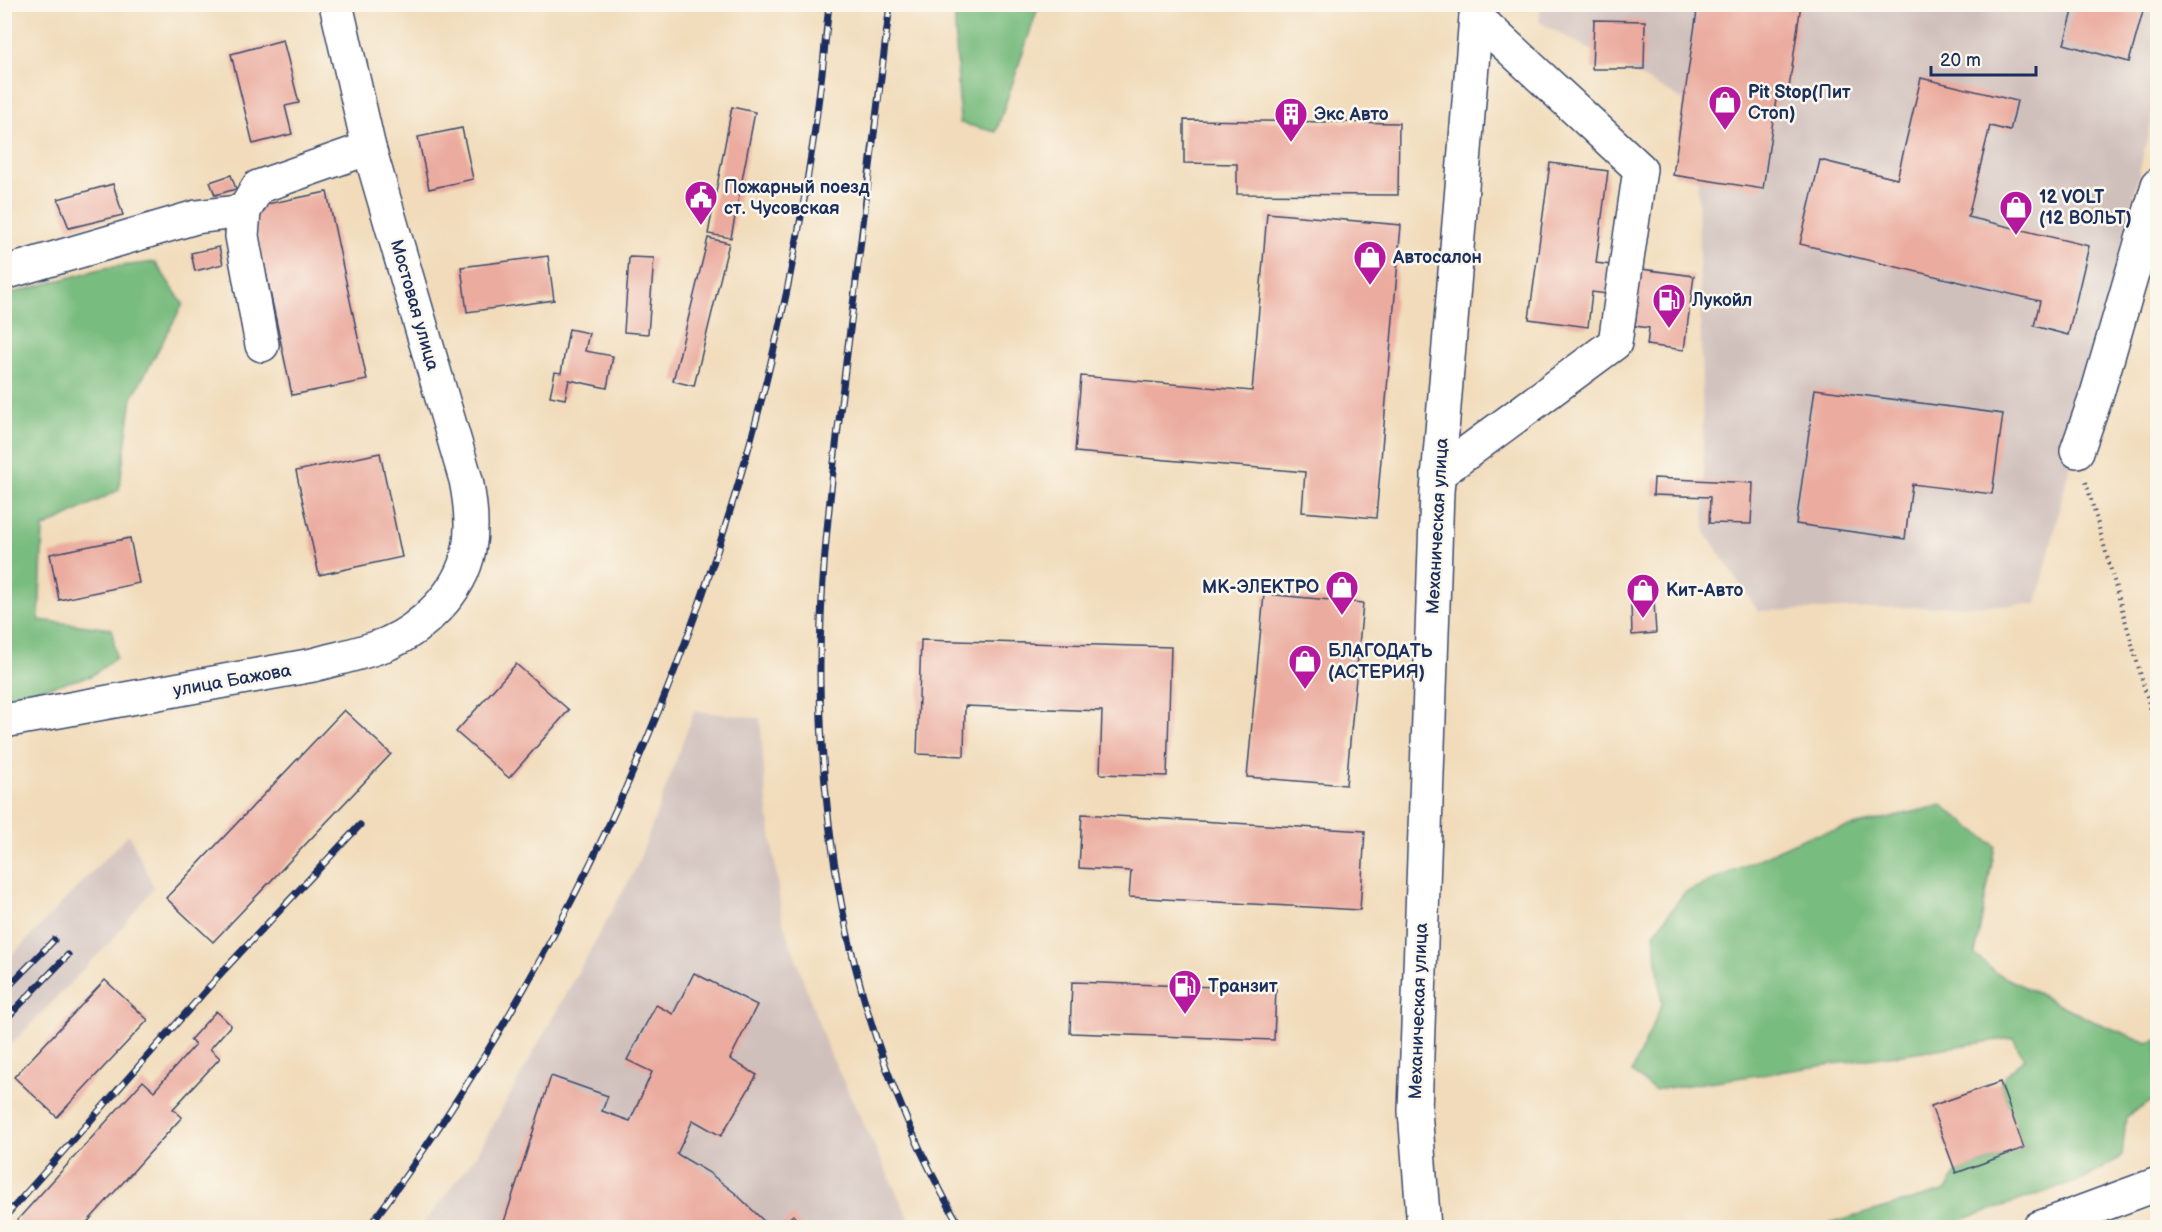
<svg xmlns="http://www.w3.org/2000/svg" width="2162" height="1232" font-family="'Balsamiq Sans',sans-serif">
<rect width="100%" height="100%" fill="#fbf7ec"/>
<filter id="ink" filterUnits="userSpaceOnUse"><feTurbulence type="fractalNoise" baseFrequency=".0167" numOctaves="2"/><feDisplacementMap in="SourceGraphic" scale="12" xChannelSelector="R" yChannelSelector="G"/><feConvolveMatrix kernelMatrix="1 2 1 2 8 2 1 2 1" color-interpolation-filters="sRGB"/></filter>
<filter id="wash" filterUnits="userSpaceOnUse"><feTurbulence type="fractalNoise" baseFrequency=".008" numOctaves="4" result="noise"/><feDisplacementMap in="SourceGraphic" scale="24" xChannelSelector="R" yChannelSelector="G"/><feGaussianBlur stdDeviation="1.35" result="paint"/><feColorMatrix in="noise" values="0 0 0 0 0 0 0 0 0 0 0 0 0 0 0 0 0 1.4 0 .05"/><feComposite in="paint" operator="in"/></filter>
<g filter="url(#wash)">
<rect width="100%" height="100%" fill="#f1dbba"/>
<!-- industrial -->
<g fill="#d0c0bc">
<path d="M1541,4L2157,5V97L2037,604L1758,611L1705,532L1696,107L1539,22Z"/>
<path d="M694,711L760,718L766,794L782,919L827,1047L913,1227L420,1228L476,1156L637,866Z"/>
<path d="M129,834L154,887L114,938L5,1051V962Z"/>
</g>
<!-- forest -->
<g fill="#79bc7f" stroke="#4a766e" stroke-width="1.5">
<path d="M954,5H1039L996,132L960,123Z"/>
<path d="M155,262L183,304L132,398L119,490L43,528L39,620L112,629L116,658L91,676L5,698V295L104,268Z"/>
<path d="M1942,805L1995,846L1975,955L1996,973L2093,1021L2148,1043L2157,1040V1098L2126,1117L2122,1156L2085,1179L1939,1227H1818L1946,1190L1956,1173L2024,1148L2000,1082L2024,1058L2013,1038L1654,1090L1632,1072L1662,1004L1654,934L1684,893L1807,837Z"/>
</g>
<g id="blocks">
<!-- building -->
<g fill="#ebab9f">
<path d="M1698,4H1801L1789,88L1778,86L1763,189L1673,175Z"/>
<path d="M2075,4H2145L2129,62L2064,44Z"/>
<path d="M1594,20L1645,21L1644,69H1592Z"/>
<path d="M283,40L299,103L285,106L292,134L253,144L231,54Z"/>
<path d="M1921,78L2017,101L2010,131L1990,126L1968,217L2089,246L2068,335L2034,326L2040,301L1800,244L1820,160L1897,179Z"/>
<path d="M732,107L755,112L731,238L708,234Z"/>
<path d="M1184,120L1399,123L1398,195L1237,194V164L1184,163Z"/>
<path d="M462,128L473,179L429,189L418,137Z"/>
<path d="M1550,163L1608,171L1596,263L1694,276L1684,350L1647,345L1649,328L1635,326L1638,298L1592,292L1588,327L1529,319Z"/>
<path d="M231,175L236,189L215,195L210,182Z"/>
<path d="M113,184L123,215L69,228L58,199Z"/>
<path d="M327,192L367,380L292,395L252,207Z"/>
<path d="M1267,213L1401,225L1376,518L1302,512L1305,472L1075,452L1081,376L1252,391Z"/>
<path d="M708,238L729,243L694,386L673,381Z"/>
<path d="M219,247L223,264L195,271L191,253Z"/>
<path d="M548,256L554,300L467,312L461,267Z"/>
<path d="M629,257L654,258L648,334L624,332Z"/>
<path d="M569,329L589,333L585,351L613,356L607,388L569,380L565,399L550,396L555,372L561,373Z"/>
<path d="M1815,389L2003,414L1992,494L1912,484L1905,539L1796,524Z"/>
<path d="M380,453L402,557L319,575L296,471Z"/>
<path d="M1654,478L1753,483L1751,524L1709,523L1710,497L1653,495Z"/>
<path d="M130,538L139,583L59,600L50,554Z"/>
<path d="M1264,594L1363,603L1346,785L1247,777Z"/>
<path d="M1654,602L1656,633L1632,635L1631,604Z"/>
<path d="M921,640L1171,647L1167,776L1100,774L1102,711L965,706L964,756L917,754Z"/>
<path d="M516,664L569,710L509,778L456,732Z"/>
<path d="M344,710L391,754L213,942L166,898Z"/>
<path d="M1082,814L1365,831L1360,910L1129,897L1131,871L1079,868Z"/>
<path d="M694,973L757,1005L730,1059L757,1075L721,1136L693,1120L677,1154L708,1172L735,1193L771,1228H502L551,1076L608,1096L602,1111L630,1121L652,1072L627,1060L656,1005L673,1014Z"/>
<path d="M105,980L148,1020L57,1117L14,1077Z"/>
<path d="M1072,982L1276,989L1274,1040L1070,1033Z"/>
<path d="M216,1011L231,1025L210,1049L220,1058L173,1109L182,1117L82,1228H10L143,1081L154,1091L195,1045L190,1040Z"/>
<path d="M2000,1082L2024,1148L1956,1173L1931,1106Z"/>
<path d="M793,1215L803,1228H779Z"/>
</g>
</g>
</g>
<g filter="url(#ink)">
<use href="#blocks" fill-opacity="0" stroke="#3b496c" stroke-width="1.5"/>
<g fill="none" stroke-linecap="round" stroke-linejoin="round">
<defs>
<g id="minor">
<path d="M4,273L196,217L244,211"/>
<path d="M262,345L242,236L244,211L258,187L369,148"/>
<path d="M2077,451L2097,394L2158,185"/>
<path d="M1438,474L1615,343L1640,169L1476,17"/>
<path d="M4,721L313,665C338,658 365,653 389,643C407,635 423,623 437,608C474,570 476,530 466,480L369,148L336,4"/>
</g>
<g id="major">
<path d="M1424,1228L1415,1111L1437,492L1477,4"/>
<path d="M2039,1228L2158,1184"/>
</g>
</defs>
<!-- minor casing -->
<use href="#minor" stroke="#3b496c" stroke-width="36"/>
<!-- major casing -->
<use href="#major" stroke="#3b496c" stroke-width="36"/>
<!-- path -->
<path stroke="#3b496c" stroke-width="4" stroke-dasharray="1.5 4.5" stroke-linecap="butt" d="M2086,482L2158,736"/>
<!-- minor -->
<use href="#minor" stroke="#fff" stroke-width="33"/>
<!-- major -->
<use href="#major" stroke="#fff" stroke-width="33"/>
<defs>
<g id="rail">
<path d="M890,4C876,121 862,238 847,354C834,462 819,571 820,680C822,875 863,1058 961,1228"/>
<path d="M4,991L54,940"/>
<path d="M4,1021L68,955"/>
<path d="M4,1218L224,970L360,825"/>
<path d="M368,1228C632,873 791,444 829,4"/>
</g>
</defs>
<!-- rail casing -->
<use href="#rail" stroke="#1b2f5e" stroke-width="7"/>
<!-- rail -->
<use href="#rail" stroke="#fbf7ec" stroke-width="4.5" stroke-dasharray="14" stroke-linecap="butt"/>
</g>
</g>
<!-- icons -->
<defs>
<symbol id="shop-pin" viewBox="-11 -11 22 30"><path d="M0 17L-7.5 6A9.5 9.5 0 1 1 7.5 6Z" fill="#b5179e" stroke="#fbf7ec"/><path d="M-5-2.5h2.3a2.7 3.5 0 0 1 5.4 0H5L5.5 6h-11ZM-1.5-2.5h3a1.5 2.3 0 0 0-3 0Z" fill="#fff"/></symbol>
<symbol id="building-pin" viewBox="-11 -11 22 30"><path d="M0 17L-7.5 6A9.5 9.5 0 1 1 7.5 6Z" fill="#b5179e" stroke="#fbf7ec"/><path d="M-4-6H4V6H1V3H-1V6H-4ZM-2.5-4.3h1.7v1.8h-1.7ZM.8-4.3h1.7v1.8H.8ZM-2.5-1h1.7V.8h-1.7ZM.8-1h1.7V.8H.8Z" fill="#fff"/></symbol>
<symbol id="civic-pin" viewBox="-11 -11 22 30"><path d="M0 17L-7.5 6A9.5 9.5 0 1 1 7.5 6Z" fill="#b5179e" stroke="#fbf7ec"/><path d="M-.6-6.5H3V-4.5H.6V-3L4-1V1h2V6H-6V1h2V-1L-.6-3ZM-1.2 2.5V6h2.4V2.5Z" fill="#fff"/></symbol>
<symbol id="fuel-pin" viewBox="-11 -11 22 30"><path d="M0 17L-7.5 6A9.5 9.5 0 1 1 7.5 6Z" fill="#b5179e" stroke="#fbf7ec"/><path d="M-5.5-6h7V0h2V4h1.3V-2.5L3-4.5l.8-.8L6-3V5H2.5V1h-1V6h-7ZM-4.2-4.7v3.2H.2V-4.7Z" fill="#fff"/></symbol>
</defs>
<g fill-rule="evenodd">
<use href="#shop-pin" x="1706" y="83" width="38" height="52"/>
<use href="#building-pin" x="1272" y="95" width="38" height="52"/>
<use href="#civic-pin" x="682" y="178" width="38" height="52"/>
<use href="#shop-pin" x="1997" y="188" width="38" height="52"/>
<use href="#shop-pin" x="1351" y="238" width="38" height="52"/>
<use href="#fuel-pin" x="1650" y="281" width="38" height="52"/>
<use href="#shop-pin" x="1323" y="568" width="38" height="52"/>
<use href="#shop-pin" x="1624" y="571" width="38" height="52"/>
<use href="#shop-pin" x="1286" y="642" width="38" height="52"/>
<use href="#fuel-pin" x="1166" y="967" width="38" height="52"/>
</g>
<g text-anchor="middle" stroke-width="5" stroke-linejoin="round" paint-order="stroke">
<!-- poi labels -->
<g font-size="18" font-weight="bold" fill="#1b2f5e" stroke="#fbf7ec" text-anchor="start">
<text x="1748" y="98">Pit Stop(Пит<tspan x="1748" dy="21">Стоп)</tspan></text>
<text x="1314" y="120">Экс Авто</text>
<text x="724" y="193">Пожарный поезд<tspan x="724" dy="21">ст. Чусовская</tspan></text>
<text x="2039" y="203">12 VOLT<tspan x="2039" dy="21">(12 ВОЛЬТ)</tspan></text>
<text x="1393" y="263">Автосалон</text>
<text x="1692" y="306">Лукойл</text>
<text x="1319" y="593" text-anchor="end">МК-ЭЛЕКТРО</text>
<text x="1666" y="596">Кит-Авто</text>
<text x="1328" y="657">БЛАГОДАТЬ<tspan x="1328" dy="21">(АСТЕРИЯ)</tspan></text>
<text x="1208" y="992">Транзит</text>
</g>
<!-- street labels -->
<g font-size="18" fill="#1b2f5e" stroke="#fbf7ec">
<text transform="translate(415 305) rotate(74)" y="6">Мостовая улица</text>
<text transform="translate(1437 526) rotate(-87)" y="6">Механическая улица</text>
<text transform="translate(232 680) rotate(-10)" y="6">улица Бажова</text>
<text transform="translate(1418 1011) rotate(-88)" y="6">Механическая улица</text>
</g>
</g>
<!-- margin -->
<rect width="2162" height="1232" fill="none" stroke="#fbf7ec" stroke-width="24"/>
<!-- scale -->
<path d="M1931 66v9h105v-9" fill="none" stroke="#1b2f5e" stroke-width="3"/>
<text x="1940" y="66" font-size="18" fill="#1b2f5e" stroke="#fbf7ec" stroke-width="4.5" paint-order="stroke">20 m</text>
</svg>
